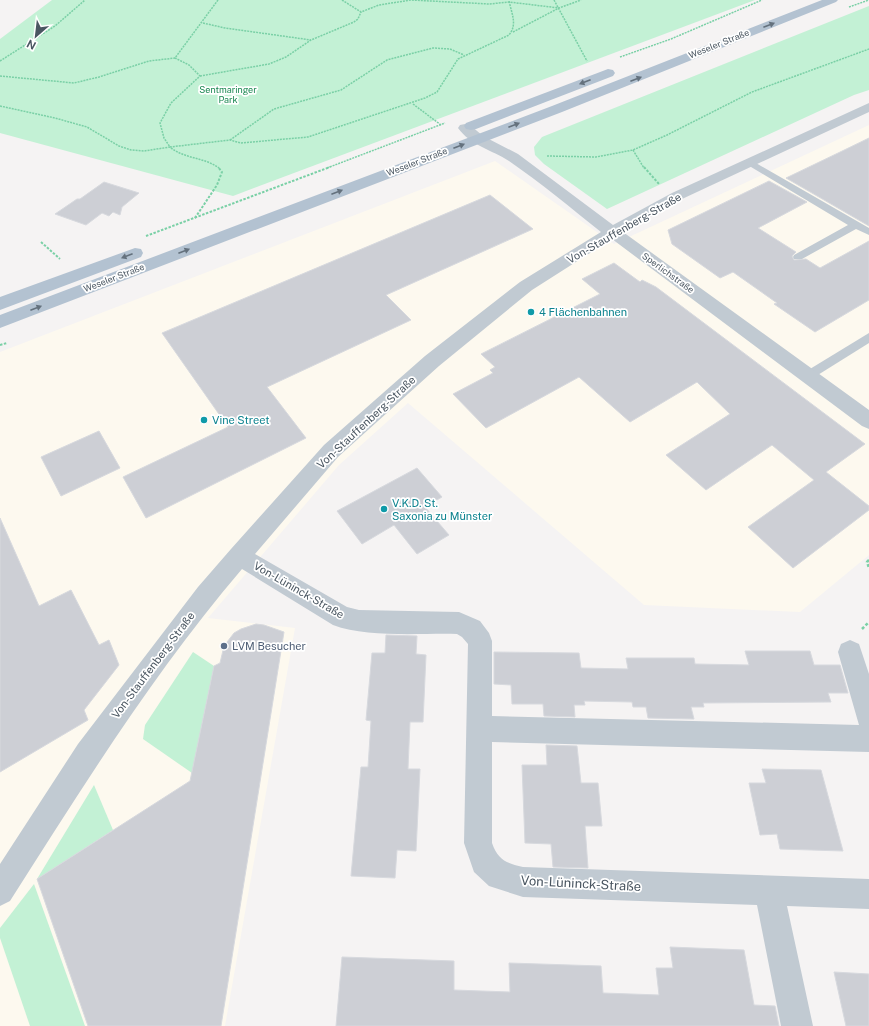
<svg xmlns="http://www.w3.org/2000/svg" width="869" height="1026" font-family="'Public Sans',sans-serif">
<rect width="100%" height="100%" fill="#f5f3f3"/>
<!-- commercial -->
<path fill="#fdf9ef" d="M869,125V555L800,612L644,605L408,403L339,465L208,618L295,628L225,1026H0V352L495,161L614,244Z"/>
<!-- green -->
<g fill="#c3f1d5">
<path d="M52,0H755L233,196L0,133V39Z"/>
<path d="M869,6V90L854,95L607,209L544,164L535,155L534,147L542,137Z"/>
<path d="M193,652L214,666L192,773L143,739L145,725Z"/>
<path d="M94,785L113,830L37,879Z"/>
<path d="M34,884L85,1026H30L0,938V928Z"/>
</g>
<!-- building -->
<g fill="#cdcfd5" stroke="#d7d9de">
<path d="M869,138V226L786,178L836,154Z"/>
<path d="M769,181L807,202L758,228L796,252L792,256L794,260L806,259L820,268L869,241V300L815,332L774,304L777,303L733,272L720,278L672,244L668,230Z"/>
<path d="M104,182L139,193L122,207L120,215L113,212L109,216L102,213L86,225L55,214L77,199H80Z"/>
<path d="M490,195L533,229L386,295L411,320L267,387L306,438L146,518L123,477L228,427L162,333Z"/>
<path d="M614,263L640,282L642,280L656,287L865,444L826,472L869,506V510L793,568L748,527L814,480L772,445L706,490L666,455L730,414L697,382L630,422L579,377L486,428L453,394L493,373L490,370L495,367L481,354L600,294L582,279Z"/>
<path d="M99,431L120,468L61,496L41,457Z"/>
<path d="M417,468L442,497L425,507L449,535L417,554L394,525L362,544L337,511Z"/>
<path d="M0,518L39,606L71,590L99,645L109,640L119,665L84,710L88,720L0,772Z"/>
<path d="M256,624L264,625L284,632L221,1026H88L37,879L190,781L214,666L220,663L224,646L234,633L241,629Z"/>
<path d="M386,635L417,636L416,654L426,655L423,722H410L408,769H420L416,851L397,850L395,878L351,876L361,767H368L371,721L366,720L372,653H385Z"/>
<path d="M745,651H810L814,665H840L848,693H828L831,702L703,703L704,707H691L694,719L648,718L646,707H633L632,702L584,701L585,705H574L575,717L544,716L543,704H512L511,685L494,684V652L579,653L581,668L628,669L626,658H694L695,664L749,665Z"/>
<path d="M546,745L577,746L581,783H598L602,826H585L588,868L553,867L551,844L525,843L522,765H547Z"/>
<path d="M762,769L821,770L843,851L780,849L777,834L760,835L749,783H766Z"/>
<path d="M670,947L744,950L754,1005L775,1006L779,1026H336L342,957L454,961V990L510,992L509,963L601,966L603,993L659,995L656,968H673Z"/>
<path d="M834,972L869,974V1026H846Z"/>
</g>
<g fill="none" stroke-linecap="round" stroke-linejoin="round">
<!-- path-far2 -->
<g stroke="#7ad0a6" stroke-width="1.5" stroke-dasharray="2 1" stroke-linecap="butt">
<path d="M218,0L175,58L189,65L200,76L171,103L160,123L164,138L170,147L230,140L241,143L308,137L425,98L437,92L458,59L509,35C518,24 511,13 509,0"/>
<path d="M342,0L361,12L379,5L411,0L489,4L509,2L559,8"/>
<path d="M554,0L587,61"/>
<path d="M849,7L869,0"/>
<path d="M203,23L225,28L311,40"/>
<path d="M513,32L559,8L581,0"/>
<path d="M620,57L671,39L762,0"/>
<path d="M0,61L55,26L85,0"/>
<path d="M0,76L74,83L99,77L149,61L175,58"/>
<path d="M200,76L269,64L286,57L311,40L354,22L358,19L361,12"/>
<path d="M413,104L441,125"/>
<path d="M0,106L55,118L87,127L119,146L131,150L144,151L170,147C184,159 204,157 219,168"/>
<path d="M230,140L274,109L341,90L387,60L433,48L450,49L464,55"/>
<path d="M633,150L644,168"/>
<path d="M547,156L596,157L633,150L667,135L752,92L869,49"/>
<path d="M327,168L445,123"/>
</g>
<!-- path-far1 -->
<g stroke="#7ad0a6" stroke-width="2" stroke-dasharray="2.5 1.5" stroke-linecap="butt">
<path d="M644,167L659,184"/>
<path d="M195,218L217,185L222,172L218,167"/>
<path d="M146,236L330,167"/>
<path d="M41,242L60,259"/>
<path d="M0,345L7,343"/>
</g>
<!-- path -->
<g stroke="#7ad0a6" stroke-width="2.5" stroke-dasharray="3 2" stroke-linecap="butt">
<path d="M869,560L867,562L869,568"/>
<path d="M862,629L869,622"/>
</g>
<!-- lane -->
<g fill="#c1cad2" fill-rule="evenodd">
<path d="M749,159L869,228V235L856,229L802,259H794L793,257L794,255L848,225L746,164L744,162L746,160Z"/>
<path d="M869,333V343L813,378L809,379L805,378L803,375L805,372Z"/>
</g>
<!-- street -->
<path fill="#c1cad2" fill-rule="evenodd" d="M869,103V112L682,199L623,232L869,410V429L862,426L612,239L532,290L439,366L338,457L255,554L347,607L359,610L459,612L480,621L489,633L492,641V716L859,725L838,652L841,644L850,640L859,644L869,674V752L492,742V843C498,860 506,863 523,867L869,879V909L787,906L813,1026H781L757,905L523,897L489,886L474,872L464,843L468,644L462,637L457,634C420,633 367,638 333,625L242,569C154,672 82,788 10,901L0,906V864L78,744L198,587L231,549L324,445L425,356L520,282L601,232C571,208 541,183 509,161C492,150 470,145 458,128L460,125L465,124L470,125L483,136L518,154L613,225L672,193Z"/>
<!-- primary -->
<g fill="#b3c2d1" fill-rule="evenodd">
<path d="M822,0H838L836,2L562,112L0,328V315L552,106Z"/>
<path d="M608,69L613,70L615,73L613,76L476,129L471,130L466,129L464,126L466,123Z"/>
<path d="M135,248L141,249L143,253L141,257L0,310V297Z"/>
</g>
</g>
<!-- one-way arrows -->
<defs><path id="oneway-solid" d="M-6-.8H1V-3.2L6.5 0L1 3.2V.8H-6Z"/></defs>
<g fill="#64717d">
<use href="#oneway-solid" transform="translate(769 25) rotate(-21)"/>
<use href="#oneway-solid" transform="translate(636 79) rotate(-21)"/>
<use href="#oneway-solid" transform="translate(585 82) rotate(159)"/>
<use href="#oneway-solid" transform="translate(514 125) rotate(-21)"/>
<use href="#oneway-solid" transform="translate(459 146) rotate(-21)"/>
<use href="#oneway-solid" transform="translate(337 192) rotate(-21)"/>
<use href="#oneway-solid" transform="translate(184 251) rotate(-21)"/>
<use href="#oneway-solid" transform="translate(127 256) rotate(159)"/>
<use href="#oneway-solid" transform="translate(36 308) rotate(-21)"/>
</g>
<!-- markers -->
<g fill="#0f9aa8" stroke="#fff" stroke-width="1.5">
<circle cx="531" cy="312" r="4"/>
<circle cx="204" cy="420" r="4"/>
<circle cx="384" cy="509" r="4"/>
</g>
<circle fill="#5c6f8a" stroke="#fff" stroke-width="1.5" cx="224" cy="646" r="4"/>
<g text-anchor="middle" stroke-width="3.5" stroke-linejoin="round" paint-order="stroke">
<!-- far-street labels -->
<g font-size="9" fill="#4a5661" stroke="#fff">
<text transform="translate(719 44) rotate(-22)" y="3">Weseler Straße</text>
<text transform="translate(417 162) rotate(-21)" y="3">Weseler Straße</text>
<text transform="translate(668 273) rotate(36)" y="3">Sperlichstraße</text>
<text transform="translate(114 278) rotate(-21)" y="3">Weseler Straße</text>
</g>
<!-- far-park labels -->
<g font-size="9" fill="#17864f" stroke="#fff">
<text x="228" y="93">Sentmaringer<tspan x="228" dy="10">Park</tspan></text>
</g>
<!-- street labels -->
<g font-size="11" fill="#4a5661" stroke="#fff">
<text transform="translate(624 228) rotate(-30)" y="4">Von-Stauffenberg-Straße</text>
<text transform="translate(366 422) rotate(-43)" y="4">Von-Stauffenberg-Straße</text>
<text transform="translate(299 590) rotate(30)" y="4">Von-Lüninck-Straße</text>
<text transform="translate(153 665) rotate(-53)" y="4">Von-Stauffenberg-Straße</text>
</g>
<!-- culture labels -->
<g font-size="11" fill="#0d838f" stroke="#fff" text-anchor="start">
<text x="539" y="316">4 Flächenbahnen</text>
<text x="212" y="424">Vine Street</text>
<text x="392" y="507">V.K.D. St.<tspan x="392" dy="13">Saxonia zu Münster</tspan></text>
</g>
<!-- service labels -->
<g font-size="11" fill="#4e5e75" stroke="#fff" text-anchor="start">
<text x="232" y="650">LVM Besucher</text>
</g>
<!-- near-street labels -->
<g font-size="13" fill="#4a5661" stroke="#fff">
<text transform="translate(581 883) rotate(3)" y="5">Von-Lüninck-Straße</text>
</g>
</g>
<!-- north arrow -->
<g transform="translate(36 36) rotate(208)" stroke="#ffffff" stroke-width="3" paint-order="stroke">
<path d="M0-3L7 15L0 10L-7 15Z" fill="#4a5661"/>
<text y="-6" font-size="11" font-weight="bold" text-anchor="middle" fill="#4a5661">N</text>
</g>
</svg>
